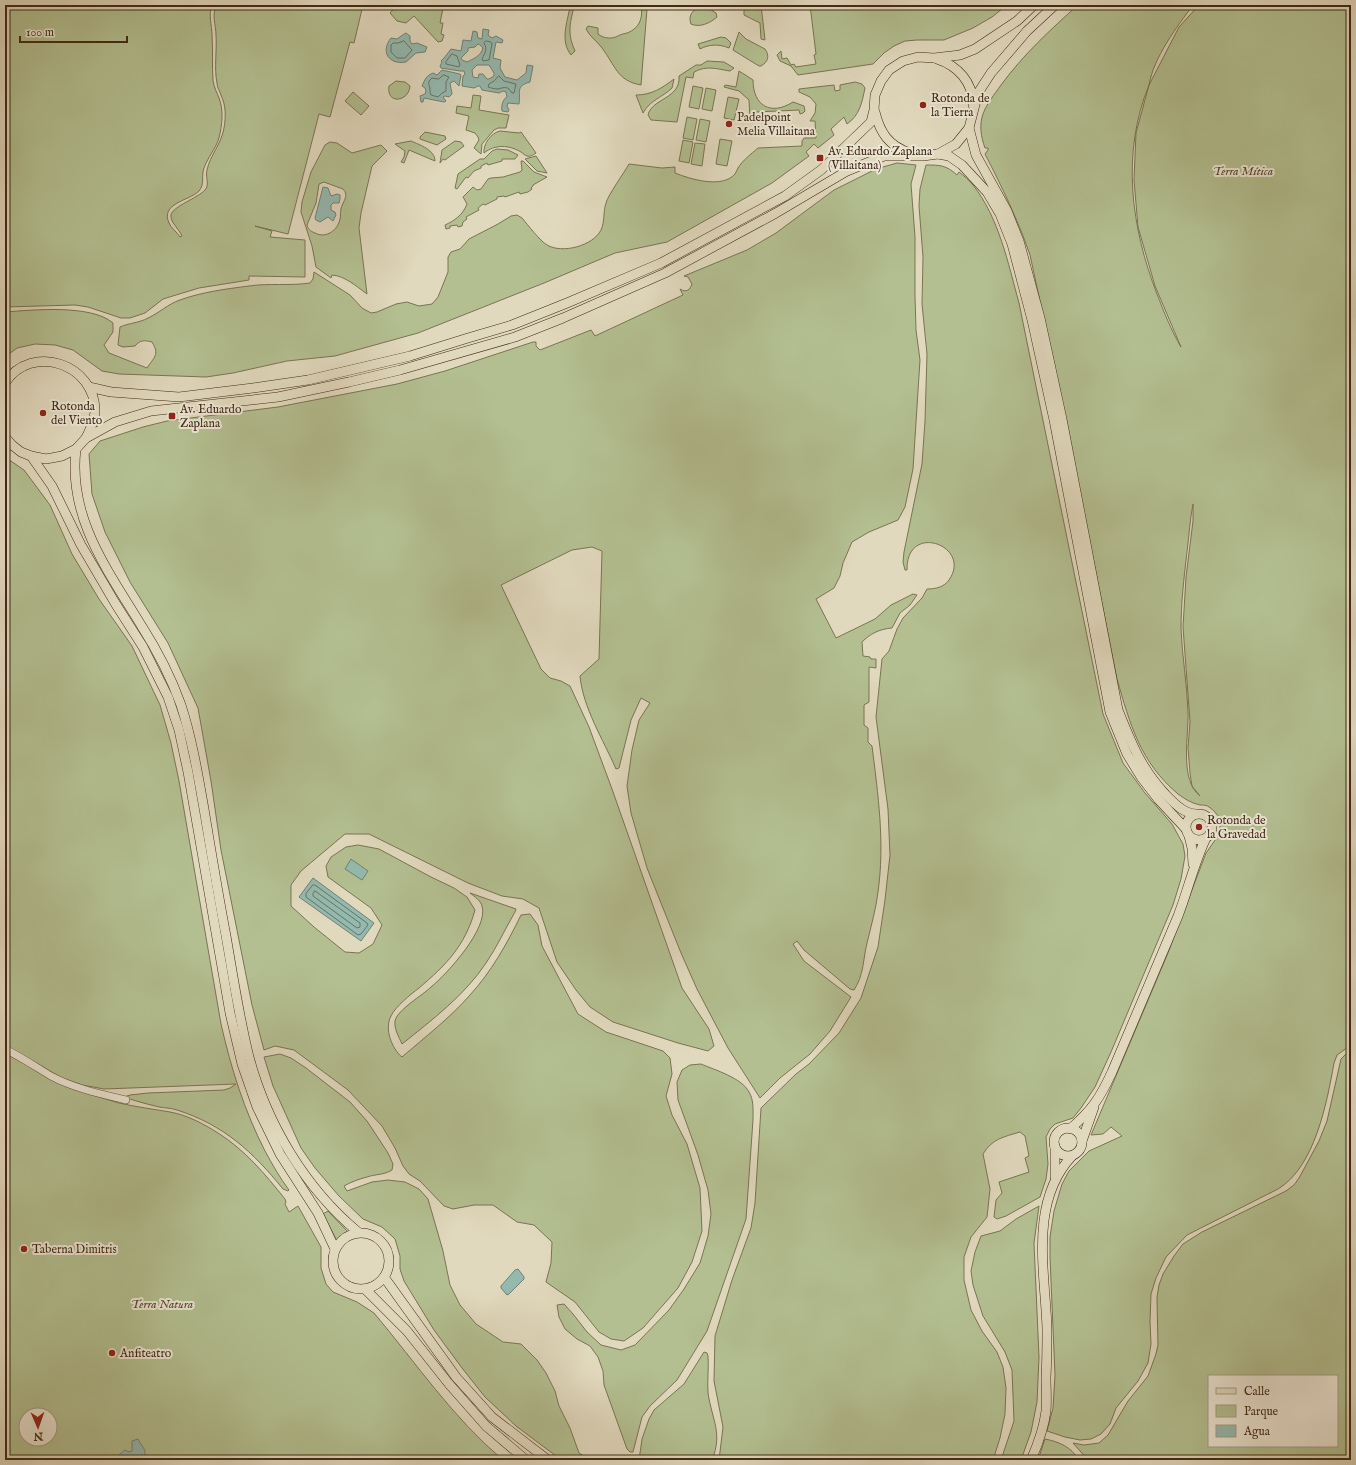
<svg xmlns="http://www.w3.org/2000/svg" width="1356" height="1465" font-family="'IM FELL English',serif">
<rect width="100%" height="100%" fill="#e1d9be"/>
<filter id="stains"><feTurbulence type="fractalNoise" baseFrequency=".005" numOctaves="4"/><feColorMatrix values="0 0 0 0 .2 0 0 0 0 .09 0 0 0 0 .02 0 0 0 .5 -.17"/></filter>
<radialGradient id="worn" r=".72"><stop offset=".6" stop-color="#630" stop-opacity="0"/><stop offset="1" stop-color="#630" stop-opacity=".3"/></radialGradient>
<!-- green -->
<g fill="#b3bf91" stroke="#7a7453" fill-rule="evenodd">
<path d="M5,5H212C208,15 212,25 212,35C213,51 212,66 213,81C214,87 217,93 219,98C224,111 222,125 219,138C216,148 208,157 204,168C201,176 205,184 199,191C189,201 160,203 169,223C171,228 177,232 180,237L182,236C179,229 170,222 171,215C173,206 198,198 205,190C210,185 205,176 207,170C210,155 221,145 224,128C226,116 226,106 221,95C220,91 217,88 217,83C214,68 217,51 216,35C216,25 211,14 217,5H363L354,43L350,42L330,117L319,114L288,234L255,226L272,231L270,237L305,240V277L249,276V280L199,288L163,299L145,313L130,318H121L88,307L75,305L5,307Z"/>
<path d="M397,5H447L446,8H443L440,23H443L441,34L444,35L442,41L438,42L414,16L406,23L397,21L390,13Z"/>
<path d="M641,5H646L647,9L641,85C617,81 615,65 602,48C597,41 590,37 586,29L588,26L598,28V34C604,39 612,39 618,36C621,34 624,34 627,33C640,28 643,18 641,5Z"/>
<path d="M746,5H761L765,40L761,39L760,23L744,15V10Z"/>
<path d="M810,5H1007L992,17L973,28L944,40H917L905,41L894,46L884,53L873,64L798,75L791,66L780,61L777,55L781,51L782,59L787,58L791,65L794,64L796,67L816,64L814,55L816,54Z"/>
<path d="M1078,5H1193C1176,28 1154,57 1149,85L1179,27L1199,5H1351V1045L1337,1055L1334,1063C1327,1102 1315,1167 1278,1189L1187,1235L1166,1257L1156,1278L1151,1294L1150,1321L1151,1344L1148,1363L1138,1381L1116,1408L1110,1424L1101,1434L1091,1439L1080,1440L1065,1437L1047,1431L1053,1408L1055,1375L1050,1257V1237L1054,1211L1062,1184L1069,1171L1089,1151L1122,1136L1111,1127L1103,1134L1091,1135L1168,953L1206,853L1220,833V818C1217,815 1213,809 1209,807C1207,805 1203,805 1200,805C1191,803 1185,799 1178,794C1140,762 1130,724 1117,679L1062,402L1030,255C1018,220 1002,187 985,154L988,150V148H985C981,137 979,125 983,114C987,103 994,95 1001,85C1023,55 1050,30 1078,5ZM1149,85L1136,133L1134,180L1138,227L1155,286L1181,347C1171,330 1164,312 1157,294C1131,227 1121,153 1149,85ZM1193,504V521L1186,577L1183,627L1190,722L1188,748L1190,773L1192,786L1200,796C1179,780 1189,734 1188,711C1187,683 1182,656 1181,629C1181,603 1184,577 1187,552C1189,536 1190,519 1193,504Z"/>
<path d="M570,7L572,8L573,11C569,27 568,35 575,51L571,55C560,41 567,23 570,7Z"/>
<path d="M700,7L708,8L716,13L717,17C710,23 700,28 691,24C688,16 692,10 700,7Z"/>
<path d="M739,32L746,39L765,49C770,56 768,62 761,66H759L733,50Z"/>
<path d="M721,37L726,38L731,43L729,48C720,44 709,44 700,49L698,44Z"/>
<path d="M707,61L724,62L734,68L730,71C717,69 707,65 694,72L693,78L686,77L677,122L651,120L648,115C652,98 681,99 679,76L696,65H701Z"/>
<path d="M739,71L753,80C753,106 771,116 793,102L804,106L805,111L803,113L800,114L799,110L756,112V119H750L749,100L739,91L724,87L725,85L736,87Z"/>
<path d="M674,79L672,88C663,97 650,100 643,113L636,95C652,95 662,88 674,79Z"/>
<path d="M396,81L405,82L410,86C409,102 386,105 389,86Z"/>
<path d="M855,82L862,84L865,88C862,102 860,115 847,124L844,117L831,129L834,135L818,148L814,144L806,152L809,156L772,183L667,242L615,253L544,283L418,333L335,356L287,361L233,373L206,377L119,374L102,371L73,350L55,345L35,344L17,348L5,357V312C32,310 91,304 113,323V332L104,345L109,353L147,368C154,357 160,355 152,342C144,340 140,340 135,346L123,347L118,345L120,327C129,323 139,323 148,318C159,313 168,304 180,300C202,292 226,289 249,286C269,283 290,286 310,283L313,279L314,272L350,295L362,308L371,313L377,312L396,304L407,302L419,306L432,304L438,297L448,272V257L451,252L460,249L469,239L498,224L511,216L517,215L522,218C528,225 540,241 547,245C562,254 593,246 601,230C605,221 603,212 606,203C608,195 624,173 629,164L662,168L675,167V173C690,179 722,189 735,174C736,172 737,170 738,168C742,161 751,154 758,148L802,146V141L804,138H816L815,121H810L815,113L816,104L810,97L799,92V89L834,85L835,91L840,90V85Z"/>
<path d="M693,86L703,88L699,109L689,107Z"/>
<path d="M706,88L716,90L712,111L702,109Z"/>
<path d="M353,92L369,106L361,115L345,101Z"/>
<path d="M473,95L481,96L479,110L509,115L506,128H498L494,130L482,144L481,154L474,148L479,140L478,137L475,133L466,130L469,116L456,113L457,106L471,108Z"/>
<path d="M728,97L739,99L734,120L724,118Z"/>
<path d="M687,117L697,119L693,140L683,138Z"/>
<path d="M700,119L710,121L706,142L696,140Z"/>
<path d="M500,131L519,133L521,132L536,153C533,155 530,157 527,156C524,155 524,154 521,152C509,145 495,144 484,153C483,144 491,133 500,131Z"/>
<path d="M425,132L445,136L446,139L437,145L420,139V137Z"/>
<path d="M720,139L732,141L727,166L716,164Z"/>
<path d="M683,140L693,142L689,163L679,161Z"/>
<path d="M411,141C420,145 435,150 435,161L409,150L404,163L401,162L404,157L405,151L395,144Z"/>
<path d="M455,141L461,142L464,146L445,160L443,159L440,163L442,150Z"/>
<path d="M330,142L337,143L352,153L381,145L387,151L372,166L361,213L359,228L367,294C356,286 345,276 332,275L331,278L316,267L312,246L301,212L302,202L311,172L325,145ZM324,182L343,189C350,196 342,202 341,209C340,212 341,215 340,219C338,230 326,239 315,233C310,231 308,229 307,225L316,203L319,184Z"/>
<path d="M695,143L705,144L702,166L691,164Z"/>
<path d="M497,149L508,150L518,155L515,159H502V161L488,165L487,163L481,166V168L474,171L468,178L466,177L457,189L455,188L458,174L480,159H484L492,151Z"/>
<path d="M536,156L547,173L537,171L525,159Z"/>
<path d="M521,161H523L534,172L547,177L533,185V186L531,188L532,189L528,192L520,194L519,192L505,197L504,196L497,197V199L485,205L483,204L478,208L479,210L466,217L467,219L463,222L462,226L458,227L457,225L450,226V228L446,229L445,225C454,221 463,215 467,204L463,197L473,187L477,190L481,189L488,179L491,178L503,177L520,172L522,170Z"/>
<path d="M897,163L916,165L911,184L915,237V296L916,330L920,360L913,469L905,507L898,520L869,532L852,542L843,563L840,576L834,588L816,599L836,638L875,619L891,605L913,594L917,595L910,605L900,613L892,628C879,629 870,634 862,642L863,656L870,657L871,659H876V668L869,667V702L864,705V725L868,728V742L872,746C878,794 885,843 878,892C876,909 871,926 867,943C863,959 864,975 854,990L850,989L804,950L797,941L793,944L804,961L851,997L830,1031L810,1054L780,1078L760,1098L728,1048L697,989L681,953L647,868L631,813L627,786L632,750L639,720L650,703L641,698L631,720L619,768L616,769C603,739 583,708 580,676L599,659L602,551L592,547L572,550L501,585L541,669L550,678L561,681L570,686L589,727L612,789L682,988L709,1029L714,1046L708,1051L678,1043L613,1022L590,1007L576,990L557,962L539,908L523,899L502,896L468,883L369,834H345L301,871L291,885V906L314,927L345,952L359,953L373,944L382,925L371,908L328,877L326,866L331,857L346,847L358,845L379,849L431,877L454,888L467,897L475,910C465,946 446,965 419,988C411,994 395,1007 391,1016C384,1029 392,1049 402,1057C424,1038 451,1017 470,995C491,972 507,944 521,915L530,914L538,925L542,946L578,1014L606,1032L663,1051L670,1058L672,1074L666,1096L672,1115L687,1144L700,1188L702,1231L692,1262L678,1288L643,1328L624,1341L611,1339L599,1332L575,1302L546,1282L551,1263L552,1242L534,1225L517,1222L493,1205H474L453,1209L444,1206L420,1181L409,1174L403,1166L395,1148L382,1126L348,1090L294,1050L275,1046L264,1050L252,1005L221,850L211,781L198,708L168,643L130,582L105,532L92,494L89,454L100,441L143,427L167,421L278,407L397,384L445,371L533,342H536V346L540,350L591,330L595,336L683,295L680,289C686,293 690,290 692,284L688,277L684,276L747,250L776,233L834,190L876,169Z"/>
<path d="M926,165C940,165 946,165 957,175L959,172C964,176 969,180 973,185C999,218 1008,263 1019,303L1103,714L1123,763L1145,793L1172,824L1183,844L1185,856L1181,879L1173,905L1111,1052L1095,1087L1081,1108L1073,1118L1055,1124L1050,1129L1046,1137L1048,1164L1046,1179L1040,1197L1006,1216L997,1219L994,1217L996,1200L1002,1193L999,1182L1029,1172L1025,1158L1029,1156L1025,1136L1020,1132C1003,1137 992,1139 983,1154L990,1189L987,1217L971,1237L964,1257V1280L971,1310L982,1331L997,1352L1003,1367L1006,1388L1005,1414L1000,1438L993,1460H719L723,1427L714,1381L715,1336L732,1280L751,1228L755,1203L761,1108L796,1074L809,1064L839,1033L861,998L878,947L885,900L890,855L888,809L876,717L882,659L889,651L897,629L903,618L922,598L927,589C936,589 944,587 949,580C973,546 906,521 907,570H905L903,562L904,552L922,464L925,421L927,354L922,304L923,257L919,206L920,189Z"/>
<path d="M5,457L24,470L50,505L72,554L99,599L132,646L160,705L171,743L179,781L221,1024C231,1068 244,1110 265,1151C272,1164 280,1178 289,1190L288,1191L283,1189C253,1152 224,1125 177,1110C171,1108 165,1108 159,1107C147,1104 135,1101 124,1097L130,1095L148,1093L224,1090L230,1088L236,1084L104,1089L82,1085L62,1078L5,1045Z"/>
<path d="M470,893L516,909L515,912C505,929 497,947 486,963C465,995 432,1020 402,1044C399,1037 394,1029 395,1021C397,1010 423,995 431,987C447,974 489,928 482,906C481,901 474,896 470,893Z"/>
<path d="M1351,1051V1460H1088L1073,1443L1084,1445L1099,1443L1108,1435L1128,1401L1148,1376L1156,1354L1158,1345L1157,1297L1159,1285L1163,1274L1174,1256L1183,1244L1202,1232L1286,1191L1294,1185L1299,1178L1319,1141L1327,1121L1341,1059L1347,1053ZM1209,1376H1337V1446H1209Z"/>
<path d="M5,1053C19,1061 33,1069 48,1076C70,1088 95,1096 119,1103C136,1107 153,1109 170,1112C187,1115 204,1124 218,1133C245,1150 265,1174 285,1199L286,1202L285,1204L289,1212L298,1206L321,1247V1268L326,1284L333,1292L357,1302L374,1313C416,1363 453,1418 503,1460H5ZM26,1415H50V1439H26Z"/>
<path d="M280,1054L291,1058L306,1068L350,1102L367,1121L388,1153L393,1164L392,1170C384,1175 376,1174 367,1177C359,1179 351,1182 344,1186L347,1191L372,1182L388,1180L405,1182L419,1189L428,1199L443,1251L450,1285L460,1305L476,1324L503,1342L521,1344L537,1360L546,1373L555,1391L559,1406L570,1428L579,1453L590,1460L560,1459L516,1426L485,1397L462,1368L434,1330L404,1281L400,1269V1256L395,1239L382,1227L363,1219L339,1196L315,1168L301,1148L273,1086L264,1057Z"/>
<path d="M701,1064C715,1070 742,1078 749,1092C754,1100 753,1111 753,1120L746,1219L707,1331L677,1380L650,1406L642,1417L633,1452H630L627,1449L604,1385L603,1371L598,1357L590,1346L577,1339L565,1329L559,1317L557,1305L564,1304L573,1314L587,1332L601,1345L621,1350L635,1345L669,1310L684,1289L700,1263L708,1236L711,1214L708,1190L698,1155L678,1100L677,1082L682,1070L690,1065Z"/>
<path d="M1039,1206L1034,1243L1039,1357L1037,1402L1031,1432L1021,1460H1001L1014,1421L1012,1370L1005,1352L983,1316L973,1285L971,1271L975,1252L981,1236L1000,1231L1016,1219Z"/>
<path d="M328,1211L348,1232L339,1237L337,1241L323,1214Z"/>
<path d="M704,1352L707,1353L708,1356C709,1368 707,1381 708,1393C712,1420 723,1433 712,1460H639L642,1439L649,1419L654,1410L684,1384Z"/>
<path d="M1045,1439C1060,1442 1071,1447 1079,1460H1038Z"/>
</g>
<!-- water -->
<g fill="#94bab0" stroke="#738072" fill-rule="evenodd">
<path d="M483,29L489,30L488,35L492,38L496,36L503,40L502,43L496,42L493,58L501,60L500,68L505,77L517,80L526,73L527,65L533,66L530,82C515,86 521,92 519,104L508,103L507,106L509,110L508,112L502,111C501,106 503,99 507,97L506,92L503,91L499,93L482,90L480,86H478L474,88L462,86L463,76L465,74L464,71H460L441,68L440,66L442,62L441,61L444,58L451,49L461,51L463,40L471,41L473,31L477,32L478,38L482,39ZM478,44L480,45L483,48C481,56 473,59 467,62L462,60L461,58L468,51V48L475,47ZM477,65H489L494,73V76L489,79H487L483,74H479L478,78L473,77L472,70Z"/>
<path d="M406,33L410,36V41L412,44L417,43L427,47L425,52L416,53L406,62C389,65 380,52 391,38L397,39L404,34Z"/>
<path d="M442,70L460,74L461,75L459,86L454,81L450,83L452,94L449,97L445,96L443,97L446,101L444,102L424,98L423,102H421L420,96L425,94L426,91L425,88L422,86C425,79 426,76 433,73L437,75Z"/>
<path d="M323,187L328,188L331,196L337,194L340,195V199L339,203H333L331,205V210L335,212L336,215L333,221L328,217L320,222L316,220L315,218Z"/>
<path d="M351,859L368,871L362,880L345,869Z"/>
<path d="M313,878L374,923L361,941L299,897Z"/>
<path d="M518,1269L524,1277V1279L509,1294L507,1295L501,1288V1286L515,1270Z"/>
<path d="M138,1439C142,1448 149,1450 142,1460L122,1459L119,1455L125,1450L129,1452L132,1451V1441Z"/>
</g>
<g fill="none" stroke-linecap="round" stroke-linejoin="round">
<!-- shore -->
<g stroke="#6a7262" stroke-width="1">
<path d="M404,41L412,50L405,58H397L391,52V45L393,43H398Z"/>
<path d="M486,41L491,42L492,44L489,60L483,61L482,59C485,52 488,50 484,43Z"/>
<path d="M452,54L457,56L460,65L459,67L446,64V62Z"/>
<path d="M444,75L449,77L446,82V91L442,93L438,97L431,95C430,94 430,92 430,90C430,84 426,83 432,78L438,79Z"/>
<path d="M499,76L504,81L516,84L514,93H512C508,86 505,87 498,89C495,89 491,88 488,87L489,84L494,81Z"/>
<path d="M313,885H315L367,923L368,925L361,934L358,935L306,897V894Z"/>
<path d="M315,891L360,923V927L357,928L313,896V894Z"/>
</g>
<defs>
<path id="minor" d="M5,1049C21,1057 36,1067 51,1076C73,1088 101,1094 126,1100"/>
<g id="major">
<path d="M937,59C958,66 973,82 973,105"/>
<path d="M875,112C880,133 889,146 910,153"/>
<path d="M969,128L976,155L1007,211L1019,241L1040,318L1062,419L1118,710C1132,744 1140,767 1166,795C1175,804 1183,813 1196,814"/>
<path d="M938,154L956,144L969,128L978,93L991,73L1027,31L1055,5"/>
<path d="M5,383C31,342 96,364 95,412C94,422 90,430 86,438"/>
<path d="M89,387L111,392L179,397L253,388L308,380L410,356L468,338L512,325L567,303L661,263L785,196L821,170L871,122L874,110L875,95L881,81L889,70L903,61L918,57L934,58L960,55L975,49L1017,21L1034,5"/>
<path d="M5,437L12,445L21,452L31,456L46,459L62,456L76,449L86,438L115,422L151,411L278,397L349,382L400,370L515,337L563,318L665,273L776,213L847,171L884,156H923L938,154L949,156L962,165L987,192L1000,214L1012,244L1032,320L1054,420L1110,712L1127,754L1141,777L1158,799L1186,829"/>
<path d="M76,449C68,518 107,569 141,625C157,650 171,677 181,705C192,739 198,775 204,809C211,851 218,894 226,936C233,976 239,1017 249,1057C267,1124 305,1188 358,1232"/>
<path d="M31,456L52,486L81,545L115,603L143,647L168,697L179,730L188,772L230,1013L242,1064L257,1107L280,1154L318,1213L335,1249"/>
<circle cx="1199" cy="827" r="13"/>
<path d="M1189,836L1192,848L1193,864"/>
<circle cx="1068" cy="1142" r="14"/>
<path d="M1070,1129C1092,1110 1100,1098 1112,1072L1178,916C1188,890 1194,863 1206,838"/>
<path d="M1082,1141L1094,1107"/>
<path d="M1055,1146V1177"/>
<circle cx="361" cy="1261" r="28"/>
<path d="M384,1277L456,1377L492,1417L548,1460"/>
<path d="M365,1289L407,1331L449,1384L486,1426L526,1460"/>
<path d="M1031,1460C1038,1444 1044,1428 1046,1411C1047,1400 1046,1388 1046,1377C1047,1361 1047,1344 1047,1328C1045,1271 1029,1202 1072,1156"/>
</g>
</defs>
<!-- minor casing -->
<use href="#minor" stroke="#69563f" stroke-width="8"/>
<!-- major casing -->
<use href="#major" stroke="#412a15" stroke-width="10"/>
<!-- minor -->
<use href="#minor" stroke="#ece6d5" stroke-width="7"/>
<!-- major -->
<use href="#major" stroke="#e1d9be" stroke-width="9"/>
</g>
<!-- markers -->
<g fill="#8f2418" stroke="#ece6d5" stroke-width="1.5">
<circle cx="923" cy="105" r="4"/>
<circle cx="729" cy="124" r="4"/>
<rect x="816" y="154" width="8" height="8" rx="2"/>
<circle cx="43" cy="413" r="4"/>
<rect x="168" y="412" width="8" height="8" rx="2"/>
<circle cx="1199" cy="827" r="4"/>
<circle cx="24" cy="1249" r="4"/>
<circle cx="112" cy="1353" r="4"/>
</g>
<g text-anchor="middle" stroke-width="4" stroke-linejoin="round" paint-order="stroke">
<!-- poi labels -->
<g font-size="12" fill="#412a15" stroke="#ece6d5" text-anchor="start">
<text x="931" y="102">Rotonda de<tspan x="931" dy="14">la Tierra</tspan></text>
<text x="737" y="121">Padelpoint<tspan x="737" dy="14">Melia Villaitana</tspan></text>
<text x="828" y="155">Av. Eduardo Zaplana<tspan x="828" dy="14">(Villaitana)</tspan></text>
<text x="51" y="410">Rotonda<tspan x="51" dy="14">del Viento</tspan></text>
<text x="180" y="413">Av. Eduardo<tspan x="180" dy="14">Zaplana</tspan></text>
<text x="1207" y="824">Rotonda de<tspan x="1207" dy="14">la Gravedad</tspan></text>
<text x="32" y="1253">Taberna Dimitris</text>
<text x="120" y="1357">Anfiteatro</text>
</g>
<!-- park labels -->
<g font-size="12" font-style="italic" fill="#58482e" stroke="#ece6d5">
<text x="1243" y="175">Terra Mítica</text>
<text x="162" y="1308">Terra Natura</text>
</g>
</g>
<!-- margin -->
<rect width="1356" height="1465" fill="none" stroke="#e1d9be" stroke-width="20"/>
<rect x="6" y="6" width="1344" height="1453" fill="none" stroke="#412a15" stroke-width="2"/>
<rect x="10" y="10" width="1336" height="1445" fill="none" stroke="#412a15"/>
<!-- legend -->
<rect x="1208" y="1375" width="130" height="72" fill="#ece6d5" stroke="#a89b88"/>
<rect x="1216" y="1388" width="20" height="6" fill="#e1d9be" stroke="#a89b88"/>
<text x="1244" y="1395" font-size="12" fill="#412a15">Calle</text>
<rect x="1216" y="1405" width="20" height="12" fill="#b3bf91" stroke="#a89b88"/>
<text x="1244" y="1415" font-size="12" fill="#412a15">Parque</text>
<rect x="1216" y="1425" width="20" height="12" fill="#94bab0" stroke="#a89b88"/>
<text x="1244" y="1435" font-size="12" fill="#412a15">Agua</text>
<!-- north arrow -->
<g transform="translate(38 1427) rotate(178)"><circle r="19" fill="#ece6d5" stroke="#a89b88"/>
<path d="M0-3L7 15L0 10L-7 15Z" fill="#8f2418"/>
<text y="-6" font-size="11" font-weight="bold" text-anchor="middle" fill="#412a15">N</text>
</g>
<!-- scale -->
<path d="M20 36v6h107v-6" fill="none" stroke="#412a15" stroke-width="2"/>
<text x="26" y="36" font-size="12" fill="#412a15" stroke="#ece6d5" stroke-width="3" paint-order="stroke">100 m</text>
<rect width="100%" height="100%" filter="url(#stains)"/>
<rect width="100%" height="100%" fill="url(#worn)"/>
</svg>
